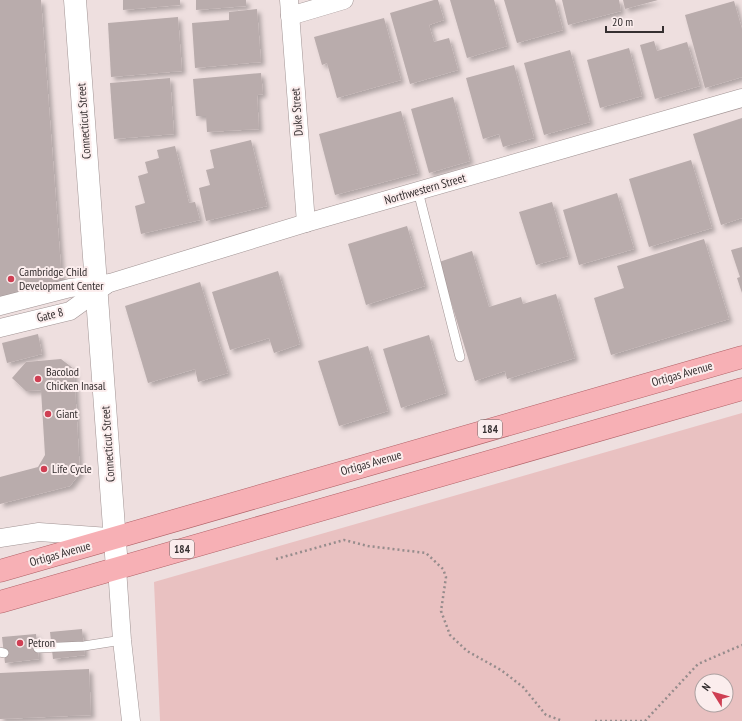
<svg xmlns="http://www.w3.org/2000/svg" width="742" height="721" font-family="'PT Sans Narrow',sans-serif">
<defs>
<filter id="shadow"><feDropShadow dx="3.5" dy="3.5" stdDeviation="2" flood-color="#0004"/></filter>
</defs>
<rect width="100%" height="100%" fill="#eedfdf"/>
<!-- green -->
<path fill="#e9c1c1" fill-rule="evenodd" d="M742,413V721H160L154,582ZM702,681H726V705H702Z"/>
<!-- building -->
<g fill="#b9acac" filter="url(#shadow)">
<path d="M0,0H41L62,281L0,297Z"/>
<path d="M123,0H180V5L123,10Z"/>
<path d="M196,0H246V6L196,10Z"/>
<path d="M434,0H438L444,20L429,25L434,42L449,38L458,70L410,84L390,13Z"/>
<path d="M450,0H494L507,46L467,58Z"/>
<path d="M504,0H555L563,30L517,43Z"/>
<path d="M562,0H619L621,11L568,25Z"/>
<path d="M623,0H658L625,9Z"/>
<path d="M734,1L742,29V77L705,88L685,15Z"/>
<path d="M257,9L261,62L195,68L192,23L229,20V12Z"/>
<path d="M178,17L182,71L111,77L108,23Z"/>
<path d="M384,18L401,80L337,98L327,63L322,65L314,37Z"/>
<path d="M654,41L657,51L687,42L700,86L655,99L640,45Z"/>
<path d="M629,48L642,96L600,108L587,60Z"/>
<path d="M570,50L590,122L544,135L524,63Z"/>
<path d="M514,65L534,138L503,147L499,134L483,139L466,78Z"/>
<path d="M261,73L263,94L257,95L259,129L207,132L206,116H196L193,79Z"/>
<path d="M170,78L174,134L114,139L110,83Z"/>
<path d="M453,97L470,161L429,173L411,109Z"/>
<path d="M401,111L418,173L335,195L319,134Z"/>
<path d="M742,118V218L721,225L693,134Z"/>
<path d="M251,140L267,206L206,221L199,188L210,185L206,170L214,168L210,150Z"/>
<path d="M175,146L189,203L195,202L200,220L141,234L135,206L145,203L138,176L148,173L145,162L159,158L157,150Z"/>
<path d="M691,160L712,228L649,247L629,179Z"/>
<path d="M617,193L634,249L579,265L563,210Z"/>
<path d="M552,202L568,256L536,265L519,212Z"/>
<path d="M407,226L425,286L366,305L348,244Z"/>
<path d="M704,239L729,319L611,355L594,298L624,288L617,266Z"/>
<path d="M742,247V293L737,278L740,277L731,250Z"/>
<path d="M472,251L489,307L521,297L523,304L556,294L575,358L507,379L505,371L475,381L439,262Z"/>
<path d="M278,271L300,344L274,353L269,338L230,350L212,292Z"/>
<path d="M200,282L228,373L198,382L195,369L148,383L125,306Z"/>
<path d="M38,334L42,354L7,363L2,343Z"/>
<path d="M429,335L446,393L401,408L383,349Z"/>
<path d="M368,346L388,411L339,426L318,361Z"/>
<path d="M61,359L74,369L80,473L70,486L0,504V477L38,467L45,455L41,390L26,391L12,378L26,362Z"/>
<path d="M82,629L85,655L53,659L50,632Z"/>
<path d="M36,634L39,659L5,663L2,637Z"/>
<path d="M89,669L91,715L0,719V673Z"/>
</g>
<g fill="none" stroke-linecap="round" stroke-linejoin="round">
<defs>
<g id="service">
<path d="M418,191L460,357"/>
<path d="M38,648L84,646L122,640"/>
<path d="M0,652L4,653"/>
</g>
<g id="minor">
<path d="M289,0L306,223"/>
<path d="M290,16L344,0"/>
<path d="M0,306L70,288L110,283L306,223L742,98"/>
<path d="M0,328L70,311L106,285"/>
<path d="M0,538L39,532L109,537"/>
<path d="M117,568L122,640L131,721"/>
</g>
<path id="tertiary" d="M75,0L117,568"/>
<g id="primary">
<path d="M0,571L742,357"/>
<path d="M0,602L742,389"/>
</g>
</defs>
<!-- service casing -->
<use href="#service" stroke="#a19494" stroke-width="10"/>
<!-- minor casing -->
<use href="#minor" stroke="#a19494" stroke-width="19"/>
<!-- tertiary casing -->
<use href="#tertiary" stroke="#a19494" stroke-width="23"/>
<!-- primary casing -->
<use href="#primary" stroke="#b06167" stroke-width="23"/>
<!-- path -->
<g stroke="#968c8c" stroke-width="2.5" stroke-dasharray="2 3" stroke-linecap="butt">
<path d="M276,559L344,540L368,546L426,553L443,569L446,577L441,611L450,635L467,651L501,670L523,687L546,715L563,721"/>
<path d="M595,721H645"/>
<path d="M645,721L698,664L742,645"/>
</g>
<!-- service -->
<use href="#service" stroke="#fff" stroke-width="9"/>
<!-- minor -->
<use href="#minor" stroke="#fff" stroke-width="18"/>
<!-- tertiary -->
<use href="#tertiary" stroke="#fff" stroke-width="22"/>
<!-- primary -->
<use href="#primary" stroke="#f7b0b5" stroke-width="22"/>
</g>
<!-- markers -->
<g fill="#cf3f53" stroke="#fbeded" stroke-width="1.5">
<circle cx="11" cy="279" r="4"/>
<circle cx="38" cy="379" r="4"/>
<circle cx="48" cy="414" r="4"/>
<circle cx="44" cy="469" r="4"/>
<circle cx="20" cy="643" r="4"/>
</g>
<g text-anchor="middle" stroke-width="4" stroke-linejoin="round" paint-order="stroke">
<!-- shield labels -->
<g fill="#fbeded" stroke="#706869" stroke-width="1">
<rect x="478" y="420" width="24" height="18" rx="3"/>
<rect x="170" y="540" width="24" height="18" rx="3"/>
</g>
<g font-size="11" font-weight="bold" fill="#352f30">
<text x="490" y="433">184</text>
<text x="182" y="553">184</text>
</g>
<!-- street labels -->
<g font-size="12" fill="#352f30" stroke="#fbeded">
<text transform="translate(297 112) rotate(-94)" y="4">Duke Street</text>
<text transform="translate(84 121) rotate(-94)" y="4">Connecticut Street</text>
<text transform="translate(425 189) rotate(-16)" y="4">Northwestern Street</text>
<text transform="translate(50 315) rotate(-14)" y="4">Gate 8</text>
<text transform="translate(682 374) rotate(-16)" y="4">Ortigas Avenue</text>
<text transform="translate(108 444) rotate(-94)" y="4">Connecticut Street</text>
<text transform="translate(371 463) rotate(-16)" y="4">Ortigas Avenue</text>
<text transform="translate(60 554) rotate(-16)" y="4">Ortigas Avenue</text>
</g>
<!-- poi labels -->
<g font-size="12" fill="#352f30" stroke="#fbeded" text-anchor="start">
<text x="19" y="276">Cambridge Child<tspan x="19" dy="14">Development Center</tspan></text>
<text x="46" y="376">Bacolod<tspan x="46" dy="14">Chicken Inasal</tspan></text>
<text x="56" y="418">Giant</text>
<text x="52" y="473">Life Cycle</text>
<text x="28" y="647">Petron</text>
</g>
</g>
<!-- north arrow -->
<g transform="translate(714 693) rotate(307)"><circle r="19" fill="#fbeded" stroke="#aca1a1"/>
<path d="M0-3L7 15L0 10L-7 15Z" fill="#cf3f53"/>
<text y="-6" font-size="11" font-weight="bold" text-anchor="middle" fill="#352f30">N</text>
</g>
<!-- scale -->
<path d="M606 26v6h57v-6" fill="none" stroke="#352f30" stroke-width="2"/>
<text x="612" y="26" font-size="12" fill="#352f30" stroke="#fbeded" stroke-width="3" paint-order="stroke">20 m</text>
</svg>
